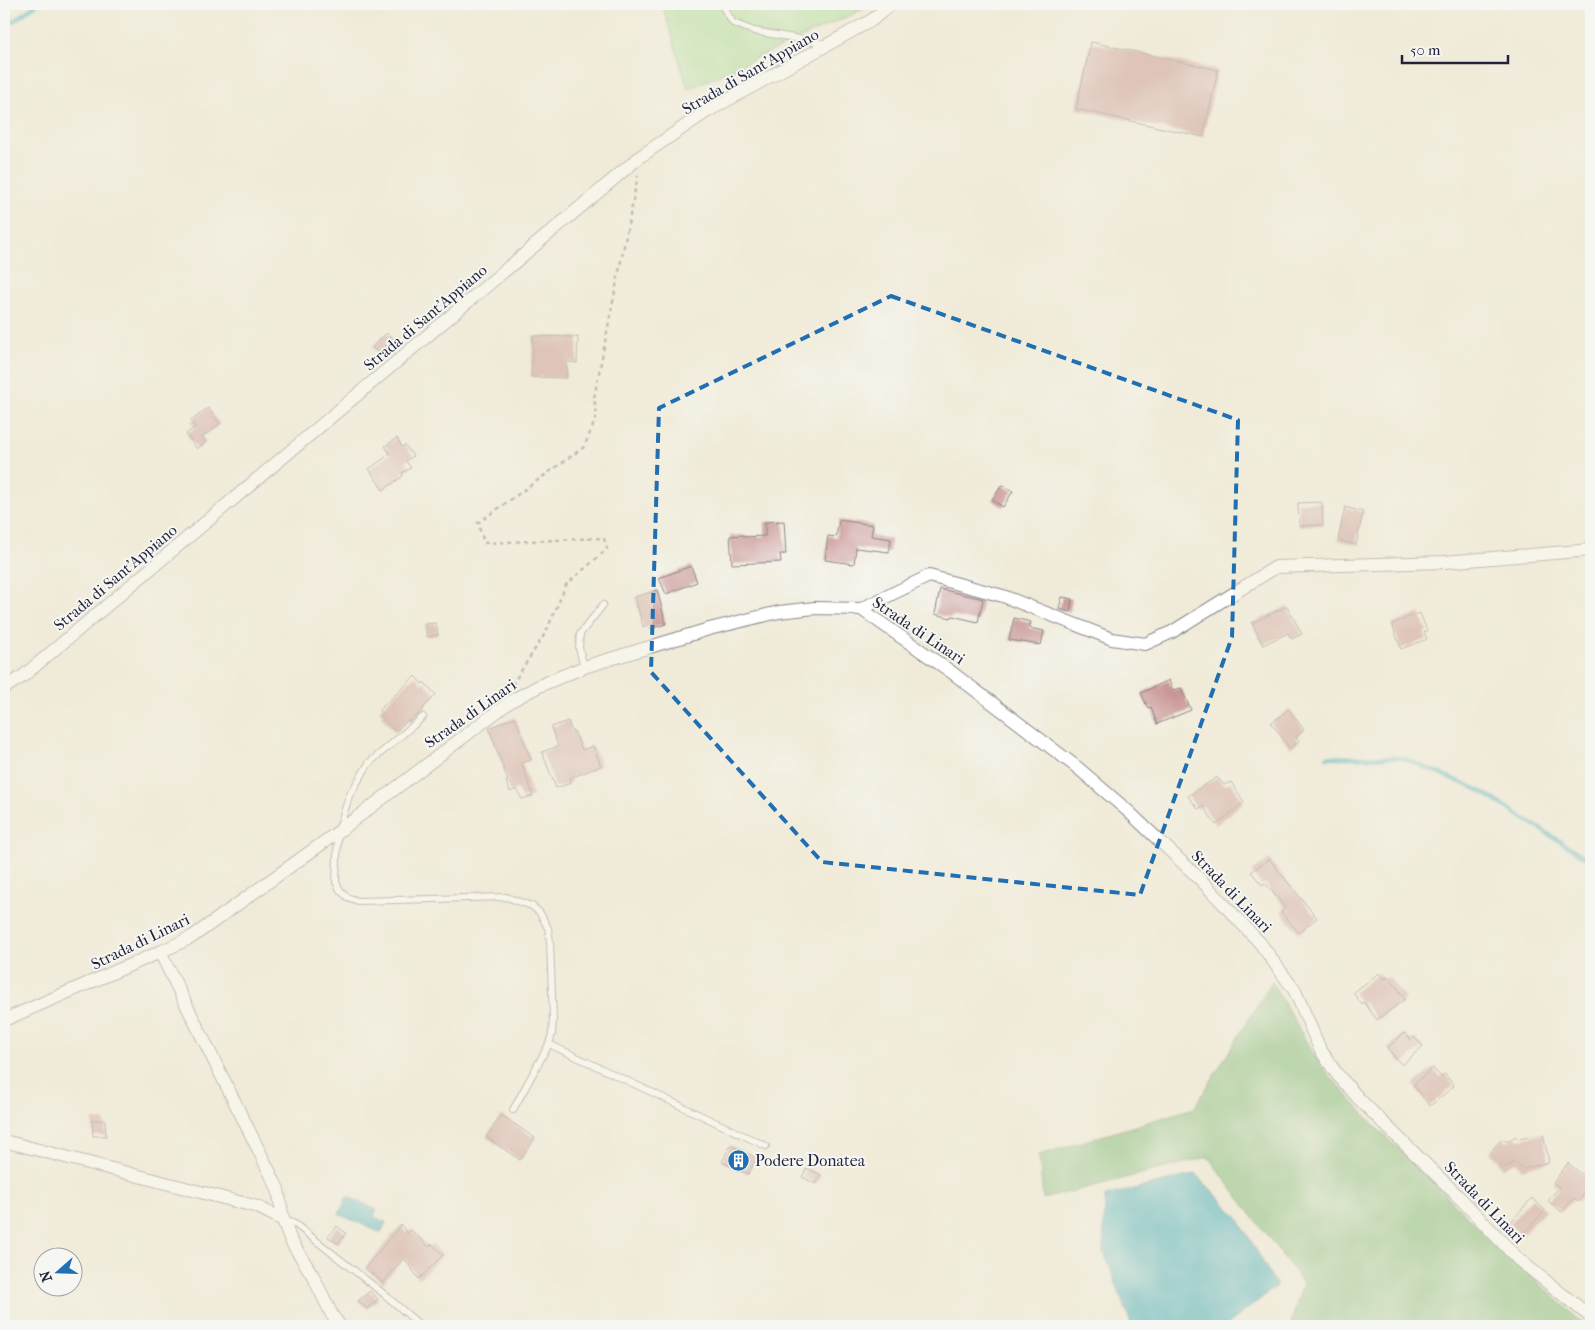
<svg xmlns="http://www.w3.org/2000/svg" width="1595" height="1330" font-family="'IM FELL French Canon',serif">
<rect width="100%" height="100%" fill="#f6f6f2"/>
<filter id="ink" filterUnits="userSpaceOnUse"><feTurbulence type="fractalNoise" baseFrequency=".02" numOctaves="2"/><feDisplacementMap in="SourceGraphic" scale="10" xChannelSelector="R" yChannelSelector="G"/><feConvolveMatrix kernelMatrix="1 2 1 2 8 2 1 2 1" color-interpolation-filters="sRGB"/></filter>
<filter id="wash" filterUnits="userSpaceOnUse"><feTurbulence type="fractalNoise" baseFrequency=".0096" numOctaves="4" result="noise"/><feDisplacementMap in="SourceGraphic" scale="20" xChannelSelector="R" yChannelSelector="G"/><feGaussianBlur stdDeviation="1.12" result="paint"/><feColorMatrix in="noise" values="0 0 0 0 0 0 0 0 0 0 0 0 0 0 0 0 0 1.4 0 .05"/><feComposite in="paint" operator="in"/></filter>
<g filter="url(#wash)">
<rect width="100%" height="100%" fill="#f0ebd8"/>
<!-- green -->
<path fill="#a0dc90" stroke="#617f66" d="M662,4H864L866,8L688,89Z"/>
<!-- forest -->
<path fill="#80bc7a" stroke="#516f5a" d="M1272,982L1320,1065L1376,1127L1471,1220L1586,1326H1290L1303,1283L1208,1157L1043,1199L1039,1155L1194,1108Z"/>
<!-- water -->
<g fill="#3fadbd" stroke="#30687c">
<path d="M1196,1174L1236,1215L1277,1286L1226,1326H1132L1103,1250L1105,1196Z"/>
<path d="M347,1196L377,1210L374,1217L386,1222L381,1233L339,1214Z"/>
</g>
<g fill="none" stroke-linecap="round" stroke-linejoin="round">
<!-- stream -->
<g stroke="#3fadbd" stroke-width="4.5">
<path d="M4,28L37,4"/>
<path d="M1327,757L1403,758L1479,790L1591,861"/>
</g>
</g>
<g id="blocks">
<!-- building -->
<g fill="#c99694">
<path d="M1091,42L1218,70L1203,137L1076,109Z"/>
<path d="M387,333L395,341L380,355L372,347Z"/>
<path d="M533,336L578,337L577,363L567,362L566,378L531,377Z"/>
<path d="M208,408L220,424L202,437L206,442L197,449L186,434L195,427L191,421Z"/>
<path d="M397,438L402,447L405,445L413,456L406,461L411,468L402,473L403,476L383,490L369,469L390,454L385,446Z"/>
<path d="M1002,485L1013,491L1003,507L992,500Z"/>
<path d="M1322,502L1323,525L1299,526L1298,503Z"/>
<path d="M1345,507L1363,512L1356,545L1338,540Z"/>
<path d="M839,520L873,525L871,536L891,539L889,552L856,548L854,564L825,560L828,536L836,537Z"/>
<path d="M784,521L786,554H780L781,562L732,564L730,536L744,535V537L765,536V522Z"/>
<path d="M691,566L697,582L666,594L659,578Z"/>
<path d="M940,589L983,599L978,622L952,616L951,618L935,614Z"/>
<path d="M657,590L666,624L649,629L648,625L643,627L635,597Z"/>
<path d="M1062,597L1072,599L1070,612L1059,609Z"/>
<path d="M1287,606L1302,634L1292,639L1288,633L1263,645L1252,623Z"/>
<path d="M1420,613L1427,631L1424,632L1427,639L1401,649L1392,624Z"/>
<path d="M1014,618L1031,622L1029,628L1044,631L1041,645L1009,640Z"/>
<path d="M436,623L438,635L427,637L425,624Z"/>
<path d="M415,676L422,684L424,682L436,695L423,708L424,709L420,713L409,722L408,720L395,732L381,716L383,715L379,710Z"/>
<path d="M1169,680L1172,690L1181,688L1191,710L1157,724L1151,707L1148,708L1141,693Z"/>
<path d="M1289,709L1304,730L1296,737L1299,742L1290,748L1271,723Z"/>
<path d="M515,717L531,760L522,763L533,796L522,799L517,789L510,792L506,781H508L489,728Z"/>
<path d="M568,721L572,732L574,731L582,750L593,746L601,766L570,778L571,783L556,788L542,752L558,746L551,727Z"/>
<path d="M1217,777L1224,785L1231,782L1244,802L1216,825L1203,806L1198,809L1188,796Z"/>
<path d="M1269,859L1317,918L1299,933L1281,912L1285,908L1279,900L1265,883L1262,885L1251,872Z"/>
<path d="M1379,973L1383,979L1389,977L1405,999L1377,1020L1364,1002L1362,1004L1353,993Z"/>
<path d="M1404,1033L1411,1040L1414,1037L1423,1046L1402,1065L1387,1048Z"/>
<path d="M1433,1068L1441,1077L1445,1074L1454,1086L1430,1106L1413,1085Z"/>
<path d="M501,1115L535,1138L520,1160L486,1137Z"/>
<path d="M92,1120H105L106,1136H93Z"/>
<path d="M1543,1134L1549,1162L1522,1169L1516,1162L1503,1168L1490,1152L1502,1139L1508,1142L1515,1136L1519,1139Z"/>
<path d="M730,1145L757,1158L748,1174L722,1162Z"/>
<path d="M1568,1163L1591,1182V1185L1578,1202L1574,1198L1562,1212L1548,1201L1559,1187L1553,1183Z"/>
<path d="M807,1168L821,1175L816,1184L802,1177Z"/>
<path d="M1532,1198L1545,1210L1522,1236L1509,1224Z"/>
<path d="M401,1225L407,1233L411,1230L429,1247L432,1244L443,1255L419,1279L404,1258L383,1283L365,1268Z"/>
<path d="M337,1226L346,1233L338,1244L328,1237Z"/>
<path d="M370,1291L378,1299L367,1309L358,1301Z"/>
</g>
</g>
</g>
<g filter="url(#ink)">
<use href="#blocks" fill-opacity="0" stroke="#89868a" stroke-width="1"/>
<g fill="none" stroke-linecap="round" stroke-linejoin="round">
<defs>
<g id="lane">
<path d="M724,4L723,7L733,23L754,31L828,44"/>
<path d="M584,667L579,648L580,634L603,605"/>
<path d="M423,717L369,763L349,796L338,832L336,882L340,890L347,897L358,901L506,897L532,906L540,913L548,928L550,942L553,1019L552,1034L549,1044L513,1110"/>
<path d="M549,1044L766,1146"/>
<path d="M285,1220L295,1224L384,1294L421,1326"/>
</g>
<g id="street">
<path d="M861,609L929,576L1003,596L1112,639L1145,644L1172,632L1276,567L1444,562L1591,550"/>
<path d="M4,688L22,677L641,156L706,112L872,20L891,4"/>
<path d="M160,952L278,1189L283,1220L291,1241L313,1276L332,1315L340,1326"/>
<path d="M4,1020L160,952L192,937L338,832L511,701L539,686L584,667L709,629L779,612L815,608L861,609L950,671L1078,768L1129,812L1202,881L1260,943L1295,991L1320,1049L1336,1073L1359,1099L1459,1197L1519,1260L1591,1317"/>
<path d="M4,1141L258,1207L283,1220"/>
</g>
</defs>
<!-- lane casing -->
<use href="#lane" stroke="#89868a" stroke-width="8"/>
<!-- street casing -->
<use href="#street" stroke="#89868a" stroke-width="14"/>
<!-- path -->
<path stroke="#89868a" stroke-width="2.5" stroke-dasharray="4 4" stroke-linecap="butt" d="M512,685L546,632L566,585L607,549L604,538L484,543L478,523L584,447L597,416L594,398L638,175"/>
<!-- lane -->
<use href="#lane" stroke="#fff" stroke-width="6"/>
<!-- street -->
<use href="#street" stroke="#fff" stroke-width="12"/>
</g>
</g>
<!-- marked area -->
<path d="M0 0H1595V1330H0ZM891,296L1238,420L1232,637L1140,895L822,862L651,672L659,408Z" fill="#f0ebd8" fill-opacity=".55" fill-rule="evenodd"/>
<path fill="none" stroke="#1f6fb2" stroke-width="4" stroke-dasharray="10 6" stroke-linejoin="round" d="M891,296L1238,420L1232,637L1140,895L822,862L651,672L659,408Z"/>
<!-- icons -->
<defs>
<symbol id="building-disc" viewBox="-11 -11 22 22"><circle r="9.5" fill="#1f6fb2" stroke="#f6f6f2"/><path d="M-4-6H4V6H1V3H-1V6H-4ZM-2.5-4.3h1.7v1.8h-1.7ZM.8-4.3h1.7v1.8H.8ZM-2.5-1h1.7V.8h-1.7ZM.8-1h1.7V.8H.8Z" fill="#fff"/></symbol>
</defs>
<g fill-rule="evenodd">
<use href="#building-disc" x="726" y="1148" width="25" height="25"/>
</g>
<g text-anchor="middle" stroke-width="4" stroke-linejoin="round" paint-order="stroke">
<!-- street labels -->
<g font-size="16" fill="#22223b" stroke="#f6f6f2">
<text transform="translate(750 71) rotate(-30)" y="6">Strada di Sant'Appiano</text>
<text transform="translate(425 317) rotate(-40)" y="6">Strada di Sant'Appiano</text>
<text transform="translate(115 577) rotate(-40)" y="6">Strada di Sant'Appiano</text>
<text transform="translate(919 630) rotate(34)" y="6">Strada di Linari</text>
<text transform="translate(470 713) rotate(-35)" y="6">Strada di Linari</text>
<text transform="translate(1232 891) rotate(46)" y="6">Strada di Linari</text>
<text transform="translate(140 941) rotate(-26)" y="6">Strada di Linari</text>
<text transform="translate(1485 1202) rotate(46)" y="6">Strada di Linari</text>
</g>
<!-- poi labels -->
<g font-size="16" fill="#22223b" stroke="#f6f6f2" text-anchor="start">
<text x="755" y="1166">Podere Donatea</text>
</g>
</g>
<!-- margin -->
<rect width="1595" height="1330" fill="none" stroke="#f6f6f2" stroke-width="20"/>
<!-- north arrow -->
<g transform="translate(58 1272) rotate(250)"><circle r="24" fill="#f6f6f2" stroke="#a1a1a9"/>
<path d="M0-4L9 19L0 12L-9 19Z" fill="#1f6fb2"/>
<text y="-8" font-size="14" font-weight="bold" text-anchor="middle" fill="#22223b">N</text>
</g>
<!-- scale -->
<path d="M1402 55v8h106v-8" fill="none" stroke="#22223b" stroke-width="2.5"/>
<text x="1410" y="55" font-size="15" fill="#22223b" stroke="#f6f6f2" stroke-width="4" paint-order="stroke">50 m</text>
</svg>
